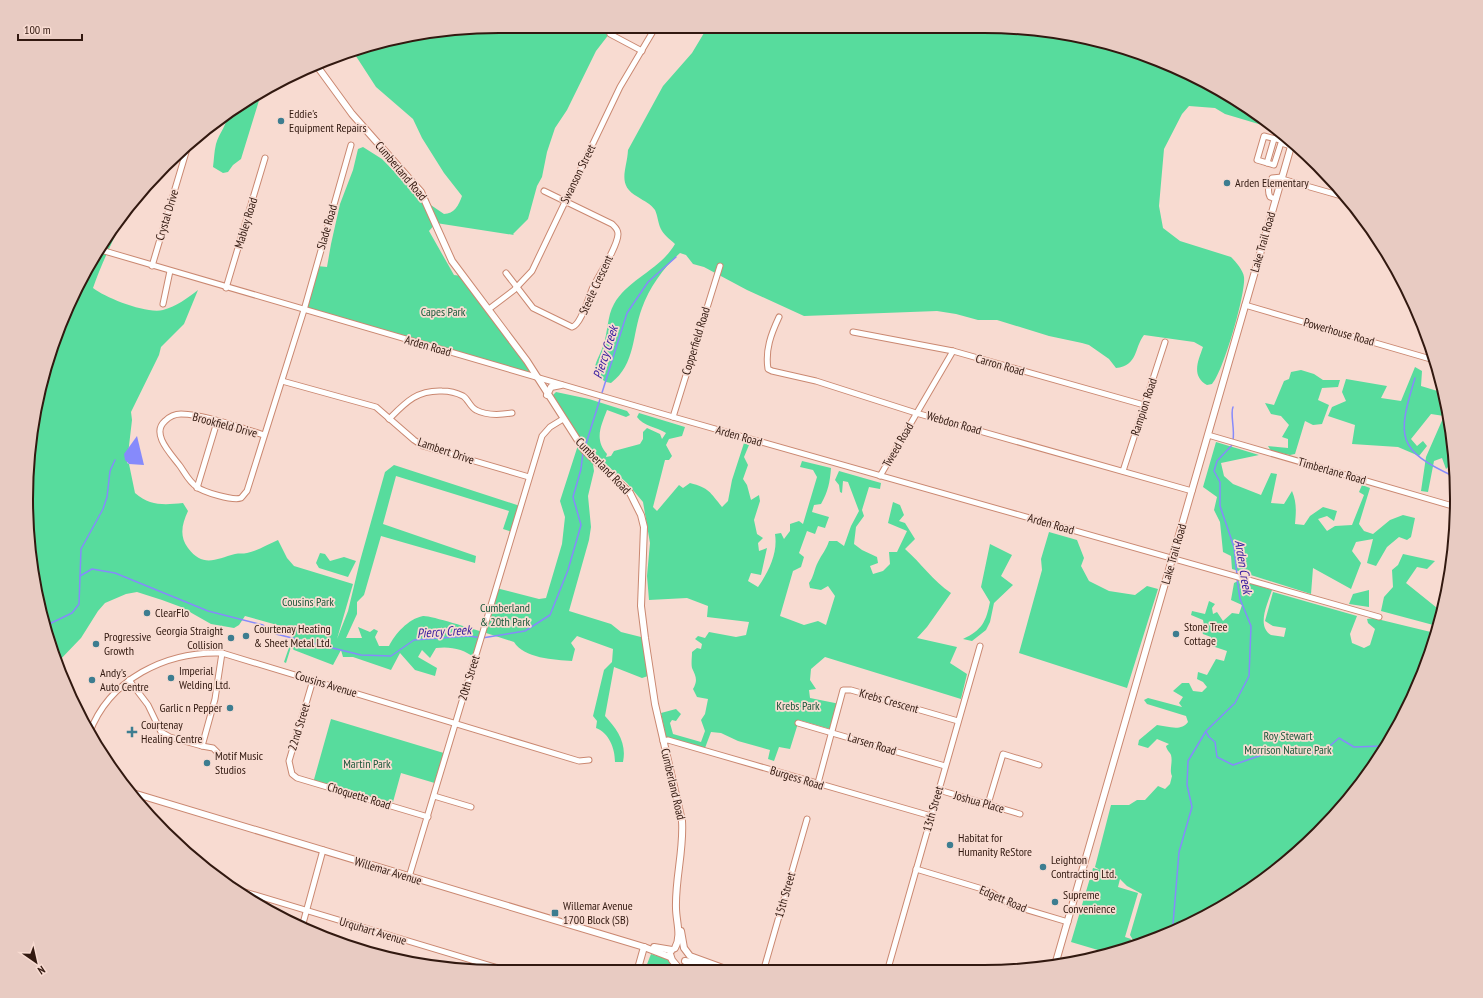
<svg xmlns="http://www.w3.org/2000/svg" width="1483" height="998" font-family="'PT Sans Narrow',sans-serif">
<rect width="100%" height="100%" fill="#f8dbd1"/>
<!-- green -->
<g fill="#57dc9d">
<path d="M984,26L1076,35L1193,75L1247,106L1275,129L1225,114L1215,108L1189,106L1182,114L1164,149L1159,206L1163,228L1180,241L1231,257C1236,262 1243,270 1244,277C1246,293 1223,373 1212,384L1207,385C1191,376 1198,361 1203,347L1194,342L1144,335C1134,348 1138,366 1116,368L1109,359L1089,345L1082,343L1049,336L997,320H978L956,314L937,311L804,316L747,290L704,267L693,264L686,255L680,253C664,267 649,288 642,308C632,334 636,364 611,383L606,382L595,375C593,364 600,356 603,346C608,333 607,316 614,304C628,279 660,270 675,244C671,240 665,236 662,231C658,225 658,216 655,210C651,204 644,201 638,197C616,185 627,170 628,150L663,86L692,53L707,28Z"/>
<path d="M613,29L596,51L567,110L555,128L547,152L542,177L537,186L528,219L513,234L514,235L436,223L429,231L454,275L462,276L538,378L304,310L317,266L327,267L331,244L340,204L353,170L358,149L363,147L382,159L419,197L444,214C454,214 459,205 462,196L444,173L422,138L413,119L376,87L352,50L437,30Z"/>
<path d="M261,94L241,159L233,165L228,172L223,173L213,167C214,160 214,152 216,144C219,133 228,124 228,112L236,106Z"/>
<path d="M132,202C118,230 103,259 93,288C106,298 146,314 163,310C175,307 188,298 198,290L184,324L161,347L159,355L131,412L132,420L127,463L129,464L135,493C150,506 164,505 183,503L188,511C182,524 179,536 188,548C203,568 216,559 235,554C239,553 243,554 247,553C258,551 268,544 278,540L287,558L294,566L353,584L337,639L348,611L360,561L385,472L394,465L520,506L512,532L503,529L509,511L396,476L383,524L476,556L475,563L381,536L364,595L357,602V614L346,638H362L358,627L370,632L374,629L378,631L375,637L379,646H389C395,634 408,619 423,616C429,615 473,629 483,632L496,588L539,599L546,598L562,544L565,517L560,501L579,442L592,457L594,471L588,496L591,527L589,540L569,611L611,624L621,632L645,638L651,675L642,678L614,667L605,716C617,729 627,743 623,762H615C615,748 609,733 596,728L597,721L593,716L604,670L612,662L613,649L577,636L571,643L575,649L572,661C555,660 523,658 514,642L483,632L475,658C464,649 450,646 436,648L430,658L422,650L418,657L437,668L435,676L415,670L400,653L391,670L353,657H343L341,650L333,665L294,650L291,647L286,663L284,662L295,630L245,616L239,625L234,628L211,624L181,607L162,600L137,592L126,594L105,603L98,611L81,638L57,663L35,592L27,468L42,377L62,318L124,211Z"/>
<path d="M1415,367L1422,371L1421,386L1444,393L1448,407L1453,462L1446,469L1442,458L1434,461L1428,492L1421,491L1426,457L1444,416L1431,414L1411,439L1417,446L1423,441L1427,446L1419,456L1398,447L1352,444L1355,425L1328,416L1332,407L1346,401L1342,392L1346,379L1387,386L1381,398L1401,401Z"/>
<path d="M1301,370L1314,374L1323,380H1340L1338,387L1322,388L1318,400L1329,405L1322,424L1313,425L1305,421L1295,454L1290,455L1271,451L1268,446L1288,448V439L1282,437L1289,425L1281,416L1271,414L1265,403L1274,405L1284,381L1289,379L1291,372Z"/>
<path d="M556,392L589,399L627,411L630,415L626,417L607,410C601,426 594,439 607,454L606,457L611,456L614,451L640,444L643,439V432L647,428L660,434L662,439L666,433C657,427 643,426 637,417L639,413L685,427L682,436L669,439L666,445L672,456L669,460H665L653,507L657,511L679,485L683,488L690,483C709,488 710,492 722,507L728,501L732,480L744,443L749,445L744,457L748,465L743,479L747,485L751,500L759,495L760,501L754,520L757,534L763,538L758,543L759,551L767,548L761,575L751,573L748,581L758,587C769,571 778,553 775,534L781,533L784,539L790,531V524L799,521L803,524L817,477L813,470L800,467L802,461L831,468C830,482 828,492 821,504L814,505L812,512L829,517L825,528L818,526L815,534L807,531L799,553L804,557L801,567L793,571L780,616L804,625L818,621L826,625L835,596L828,586L821,590L810,588L809,583C814,577 814,569 818,562C822,554 826,550 829,541H837L844,546L851,526L859,511L848,482L843,481L842,493L840,492L839,485L835,480L839,471L881,483L880,489L869,487L862,510L864,516L856,527L854,544L862,550L877,557L878,563L870,566L873,574L883,571L890,564L889,552H897L907,531L888,523L893,502L900,505L904,515L899,521L905,523L915,539L905,549C921,563 933,581 951,593L927,627L917,638L957,647L950,663L967,674L961,699L825,657L811,669L810,680L816,689L809,690L810,698L840,704L830,729L799,720L790,749L779,747L774,761L768,759L770,750L738,741L721,733L711,732L705,748L666,737L661,713L676,709L681,714L676,721L672,720L670,723L673,734L701,742L705,731L701,720L705,714L708,699L697,697L693,689C698,680 696,677 692,668C691,664 692,657 692,652L697,648L701,649L702,644L695,639L698,636L705,638L709,632L736,637L746,635L749,622L707,617L708,606L687,598L649,600L647,576L650,543L643,502L627,483L590,450L573,430L552,396Z"/>
<path d="M1216,442L1259,455L1221,463L1224,476L1233,484L1261,495L1271,473L1277,474L1271,503L1284,504L1292,491C1297,503 1296,512 1295,524L1304,525L1310,516L1323,507L1337,511L1334,521L1327,516L1318,519L1327,531L1335,526L1352,525L1364,495L1359,492L1362,485L1370,488L1359,524L1364,531L1373,534L1390,520L1403,515L1415,518L1411,537L1407,540L1399,537L1387,547L1376,566L1367,563L1373,539L1356,542L1352,551L1361,563L1351,589L1313,568L1311,594L1232,569L1231,556L1223,552L1220,522L1214,510L1217,497L1203,487Z"/>
<path d="M1049,532L1077,540L1084,558L1081,566L1089,581L1109,591L1135,595L1147,586L1158,589L1127,688L1019,653L1042,570L1041,559Z"/>
<path d="M990,544L1012,555L1001,576L1013,585L994,603L990,622L986,630L972,641L963,639C982,630 986,622 990,602L981,587Z"/>
<path d="M320,553L325,554L330,561L344,557L356,561L348,577L319,568L316,563Z"/>
<path d="M1403,554L1435,561L1427,569L1417,567L1406,583L1442,612L1437,626L1381,611L1384,597L1393,587L1392,570L1398,565Z"/>
<path d="M1240,580L1272,590C1268,603 1256,626 1271,635C1275,636 1281,636 1284,637L1286,628L1273,626L1265,621L1273,592L1357,616L1350,634L1352,643L1364,648L1370,645L1375,629L1368,623L1367,619L1373,618L1435,633L1421,680L1377,762L1319,833L1247,892L1165,936L1136,945L1130,935L1142,894L1127,886L1120,879L1118,887L1138,893L1125,937L1131,939L1129,947L1108,953L1071,942L1093,868L1100,870L1095,867L1111,805H1129L1137,800H1145L1158,786L1165,789L1170,784L1172,776C1169,770 1173,763 1171,755C1170,752 1167,751 1166,746L1169,744L1157,739L1148,748L1138,745L1139,740L1157,725C1167,726 1181,732 1188,722L1186,716L1147,704L1144,700L1148,698L1182,707L1179,703L1183,697L1173,691L1182,683H1189L1193,691L1202,692L1207,687L1203,682L1197,679L1198,672L1207,675L1216,659L1224,661L1227,651L1212,646L1211,637L1203,634L1201,629L1204,625L1203,620L1191,615L1192,611L1205,614L1209,601L1215,604L1212,608L1213,614L1217,612L1223,621L1232,613L1239,614L1242,605L1231,600L1234,583Z"/>
<path d="M1369,590V607L1349,604L1353,594Z"/>
<path d="M331,719L447,754L438,784L401,773L393,802L369,799L313,783Z"/>
<path d="M651,954L667,959L677,972H644Z"/>
</g>
<!-- water -->
<path fill="#868afb" d="M137,436L144,465L129,464L125,460L124,454Z"/>
<g fill="none" stroke-linecap="round" stroke-linejoin="round">
<!-- stream -->
<g stroke="#868afb" stroke-width="1.5">
<path d="M1415,378C1397,437 1396,450 1455,477"/>
<path d="M1233,407C1230,414 1235,429 1233,440"/>
<path d="M1233,444L1217,461L1214,471L1220,482V506L1234,547L1237,575"/>
<path d="M585,447L627,313L648,282L676,257"/>
<path d="M80,576L92,569L115,573L208,611L263,625L276,634L361,655L391,656L414,640L469,636L482,638L525,631L550,615L568,570L581,525L573,497L581,469L583,452"/>
<path d="M45,626L72,613L79,604L81,549L103,509L107,497L110,471L115,460"/>
<path d="M1206,732L1209,737L1215,742L1217,757L1233,765L1259,756L1272,749L1283,750L1294,755L1324,751L1339,738L1354,747L1382,746L1388,743"/>
<path d="M1177,930L1173,924L1179,852L1192,807L1187,785L1188,761L1206,731L1235,703L1249,676L1251,626L1240,599L1237,579"/>
</g>
<defs>
<g id="minor">
<path d="M610,34L642,51"/>
<path d="M1291,146L1281,143L1274,165L1257,160L1264,136L1292,143"/>
<path d="M1267,163L1274,139"/>
<path d="M1282,179L1345,197"/>
<path d="M1276,199L1270,197C1267,191 1269,183 1272,178L1282,177"/>
<path d="M101,250L673,417L1379,617"/>
<path d="M152,266L189,142"/>
<path d="M506,273L533,308L572,327C581,325 589,296 593,287C599,275 618,246 618,234C618,229 615,227 612,224L544,191"/>
<path d="M226,288L265,158"/>
<path d="M163,304L170,271"/>
<path d="M1245,305L1434,360"/>
<path d="M489,309L514,290L532,271L620,87L655,28"/>
<path d="M779,317C771,334 765,350 768,369L772,371L816,381L916,413L1192,491"/>
<path d="M853,332L953,351L1144,405"/>
<path d="M282,381L376,407L414,440L423,446L529,477"/>
<path d="M673,417L720,266"/>
<path d="M389,419C406,402 417,390 442,391C448,391 457,393 463,396C468,399 470,407 476,410C487,416 500,415 512,413"/>
<path d="M264,435C242,428 203,414 181,414C175,414 169,417 165,421C150,434 172,455 180,466C185,473 189,482 197,487C203,492 233,501 241,498C243,496 245,493 247,491L304,310L351,145"/>
<path d="M1208,435L1456,507"/>
<path d="M1123,471L1165,342"/>
<path d="M880,476L953,351"/>
<path d="M197,488L217,422"/>
<path d="M129,680L148,705L161,732L170,737L202,746L215,699L222,653"/>
<path d="M313,680L289,761L292,774L297,778L428,817"/>
<path d="M798,723L945,766"/>
<path d="M89,734C109,679 166,651 222,653L579,761L589,760"/>
<path d="M663,741L668,740L931,816"/>
<path d="M202,746L213,748L222,757"/>
<path d="M818,783L843,690H851L958,721"/>
<path d="M939,790L1020,814"/>
<path d="M434,796L471,807"/>
<path d="M988,804L1003,754L1039,765"/>
<path d="M916,869L989,891L1011,905L1068,922"/>
<path d="M409,877L542,436L550,427L563,419"/>
<path d="M235,889L511,972"/>
<path d="M302,927L323,850"/>
<path d="M763,972L807,819"/>
<path d="M887,972L980,646"/>
</g>
<g id="tertiary">
<path d="M317,66L352,114L421,192L452,261L527,361L584,450L630,493L641,515L644,527L641,606L645,638L655,704L682,821C684,850 675,879 676,908C676,921 682,936 675,948"/>
<path d="M547,395L551,387L561,385"/>
<path d="M133,793L644,947L670,957"/>
<path d="M681,931L684,948L690,956L734,972"/>
<path d="M654,947L672,950"/>
<path d="M670,954L672,960L682,972"/>
<path d="M685,961L700,964"/>
<path d="M1055,965L1292,143"/>
<path d="M637,972L644,947"/>
</g>
</defs>
<!-- minor casing -->
<use href="#minor" stroke="#ca8871" stroke-width="7"/>
<!-- tertiary casing -->
<use href="#tertiary" stroke="#ca8871" stroke-width="8"/>
<!-- minor -->
<use href="#minor" stroke="#fff" stroke-width="5"/>
<!-- tertiary -->
<use href="#tertiary" stroke="#fff" stroke-width="6"/>
</g>
<!-- markers -->
<g fill="#3d7d90" stroke="#f8dbd1" stroke-width="1.5">
<circle cx="281" cy="121" r="4"/>
<circle cx="1227" cy="183" r="4"/>
<circle cx="147" cy="613" r="4"/>
<circle cx="1176" cy="634" r="4"/>
<circle cx="246" cy="636" r="4"/>
<circle cx="231" cy="638" r="4"/>
<circle cx="96" cy="644" r="4"/>
<circle cx="171" cy="678" r="4"/>
<circle cx="92" cy="680" r="4"/>
<circle cx="230" cy="708" r="4"/>
<path d="M130 726h4v4h4v4h-4v4h-4v-4h-4v-4h4z"/>
<circle cx="207" cy="763" r="4"/>
<circle cx="950" cy="845" r="4"/>
<circle cx="1043" cy="867" r="4"/>
<circle cx="1055" cy="902" r="4"/>
<rect x="551" y="909" width="8" height="8" rx="2"/>
</g>
<g text-anchor="middle" stroke-width="3.5" stroke-linejoin="round" paint-order="stroke">
<!-- poi labels -->
<g font-size="12" fill="#321910" stroke="#f8dbd1" text-anchor="start">
<text x="289" y="118">Eddie's<tspan x="289" dy="14">Equipment Repairs</tspan></text>
<text x="1235" y="187">Arden Elementary</text>
<text x="155" y="617">ClearFlo</text>
<text x="1184" y="631">Stone Tree<tspan x="1184" dy="14">Cottage</tspan></text>
<text x="254" y="633">Courtenay Heating<tspan x="254" dy="14">&amp; Sheet Metal Ltd.</tspan></text>
<text x="223" y="635" text-anchor="end">Georgia Straight<tspan x="223" dy="14">Collision</tspan></text>
<text x="104" y="641">Progressive<tspan x="104" dy="14">Growth</tspan></text>
<text x="179" y="675">Imperial<tspan x="179" dy="14">Welding Ltd.</tspan></text>
<text x="100" y="677">Andy's<tspan x="100" dy="14">Auto Centre</tspan></text>
<text x="222" y="712" text-anchor="end">Garlic n Pepper</text>
<text x="141" y="729">Courtenay<tspan x="141" dy="14">Healing Centre</tspan></text>
<text x="215" y="760">Motif Music<tspan x="215" dy="14">Studios</tspan></text>
<text x="958" y="842">Habitat for<tspan x="958" dy="14">Humanity ReStore</tspan></text>
<text x="1051" y="864">Leighton<tspan x="1051" dy="14">Contracting Ltd.</tspan></text>
<text x="1063" y="899">Supreme<tspan x="1063" dy="14">Convenience</tspan></text>
<text x="563" y="910">Willemar Avenue<tspan x="563" dy="14">1700 Block (SB)</tspan></text>
</g>
<!-- street labels -->
<g font-size="12" fill="#321910" stroke="#f8dbd1">
<text transform="translate(401 171) rotate(50)" y="4">Cumberland Road</text>
<text transform="translate(578 174) rotate(-64)" y="4">Swanson Street</text>
<text transform="translate(167 215) rotate(-73)" y="4">Crystal Drive</text>
<text transform="translate(246 223) rotate(-73)" y="4">Mabley Road</text>
<text transform="translate(327 227) rotate(-74)" y="4">Slade Road</text>
<text transform="translate(1263 242) rotate(-74)" y="4">Lake Trail Road</text>
<text transform="translate(596 285) rotate(-65)" y="4">Steele Crescent</text>
<text transform="translate(1339 332) rotate(16)" y="4">Powerhouse Road</text>
<text transform="translate(696 341) rotate(-73)" y="4">Copperfield Road</text>
<text transform="translate(428 346) rotate(16)" y="4">Arden Road</text>
<text transform="translate(1000 365) rotate(16)" y="4">Carron Road</text>
<text transform="translate(1144 407) rotate(-72)" y="4">Rampion Road</text>
<text transform="translate(954 423) rotate(16)" y="4">Webdon Road</text>
<text transform="translate(225 425) rotate(15)" y="4">Brookfield Drive</text>
<text transform="translate(739 436) rotate(16)" y="4">Arden Road</text>
<text transform="translate(898 445) rotate(-60)" y="4">Tweed Road</text>
<text transform="translate(446 451) rotate(19)" y="4">Lambert Drive</text>
<text transform="translate(603 466) rotate(46)" y="4">Cumberland Road</text>
<text transform="translate(1332 471) rotate(16)" y="4">Timberlane Road</text>
<text transform="translate(1051 524) rotate(16)" y="4">Arden Road</text>
<text transform="translate(1174 554) rotate(-74)" y="4">Lake Trail Road</text>
<text transform="translate(469 678) rotate(-73)" y="4">20th Street</text>
<text transform="translate(326 684) rotate(17)" y="4">Cousins Avenue</text>
<text transform="translate(889 701) rotate(16)" y="4">Krebs Crescent</text>
<text transform="translate(299 727) rotate(-73)" y="4">22nd Street</text>
<text transform="translate(872 744) rotate(17)" y="4">Larsen Road</text>
<text transform="translate(797 778) rotate(17)" y="4">Burgess Road</text>
<text transform="translate(673 784) rotate(77)" y="4">Cumberland Road</text>
<text transform="translate(359 796) rotate(17)" y="4">Choquette Road</text>
<text transform="translate(979 802) rotate(16)" y="4">Joshua Place</text>
<text transform="translate(933 809) rotate(-74)" y="4">13th Street</text>
<text transform="translate(388 871) rotate(17)" y="4">Willemar Avenue</text>
<text transform="translate(785 895) rotate(-74)" y="4">15th Street</text>
<text transform="translate(1003 899) rotate(23)" y="4">Edgett Road</text>
<text transform="translate(373 931) rotate(17)" y="4">Urquhart Avenue</text>
</g>
<!-- park labels -->
<g font-size="12" fill="#1d583c" stroke="#f8dbd1">
<text x="443" y="316">Capes Park</text>
<text x="308" y="606">Cousins Park</text>
<text x="505" y="612">Cumberland<tspan x="505" dy="14">&amp; 20th Park</tspan></text>
<text x="798" y="710">Krebs Park</text>
<text x="1288" y="740">Roy Stewart<tspan x="1288" dy="14">Morrison Nature Park</tspan></text>
<text x="367" y="768">Martin Park</text>
</g>
<!-- water labels -->
<g font-size="13" font-style="italic" fill="#33199e" stroke="#f8dbd1">
<text transform="translate(605 352) rotate(-72)" y="5">Piercy Creek</text>
<text transform="translate(1244 567) rotate(81)" y="5">Arden Creek</text>
<text transform="translate(444 631) rotate(-4)" y="5">Piercy Creek</text>
</g>
</g>
<!-- crop -->
<path d="M0 0H1483V998H0ZM499 33H984A466 466 0 0 1 1450 499V499A466 466 0 0 1 984 965H499A466 466 0 0 1 33 499V499A466 466 0 0 1 499 33Z" fill="#e8cbc2" fill-rule="evenodd"/>
<path fill="none" stroke="#321910" stroke-width="2" d="M499 33H984A466 466 0 0 1 1450 499V499A466 466 0 0 1 984 965H499A466 466 0 0 1 33 499V499A466 466 0 0 1 499 33Z"/>
<!-- north arrow -->
<g transform="translate(36 962) rotate(146)" stroke="#f8dbd1" stroke-width="3" paint-order="stroke">
<path d="M0-3L7 15L0 10L-7 15Z" fill="#321910"/>
<text y="-6" font-size="11" font-weight="bold" text-anchor="middle" fill="#321910">N</text>
</g>
<!-- scale -->
<path d="M18 34v6h64v-6" fill="none" stroke="#321910" stroke-width="2"/>
<text x="24" y="34" font-size="12" fill="#321910" stroke="#f8dbd1" stroke-width="3" paint-order="stroke">100 m</text>
</svg>
